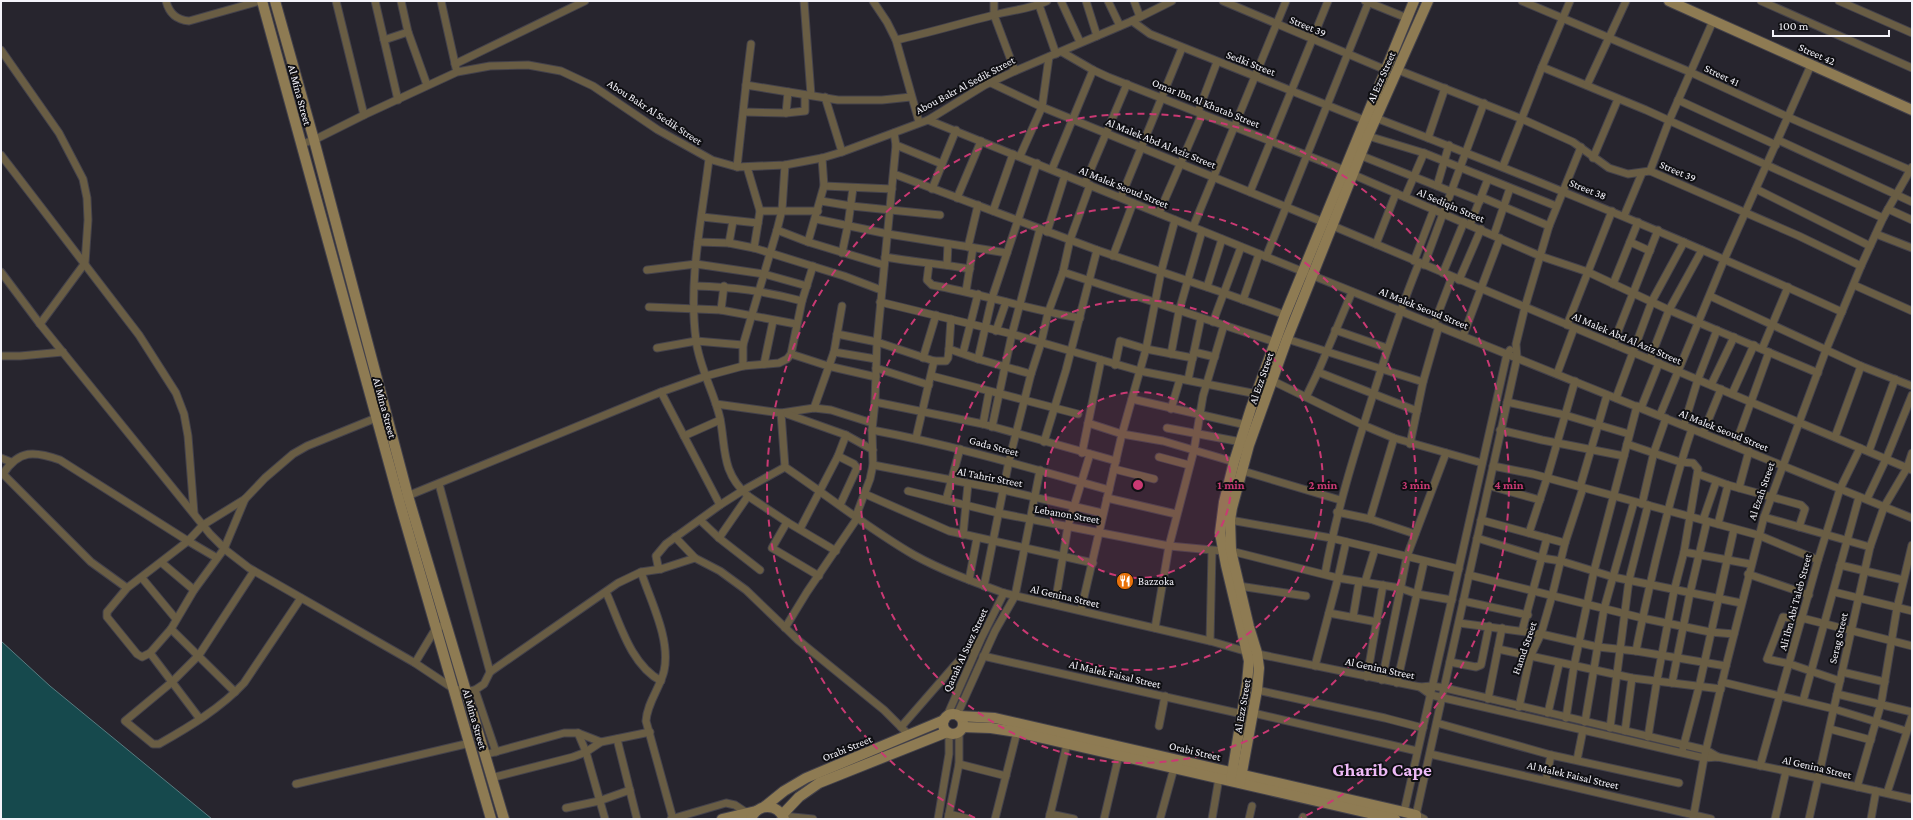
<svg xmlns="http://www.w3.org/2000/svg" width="1913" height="820" font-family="'Crimson Pro',serif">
<rect width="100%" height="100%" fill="#27252e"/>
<!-- water -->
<path fill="#16494d" stroke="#597c81" d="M1,641L50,686L212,819H1Z"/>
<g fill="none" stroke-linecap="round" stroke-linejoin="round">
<defs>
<g id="street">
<path d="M166,1C169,13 176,20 189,21L260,1"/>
<path d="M336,1L364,115"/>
<path d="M375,1L398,100"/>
<path d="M401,1L408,32L427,85"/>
<path d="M441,1L456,68"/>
<path d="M804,1L811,95"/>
<path d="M873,1L887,22L896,40L919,122"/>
<path d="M994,1V15L1015,71"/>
<path d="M1061,1L1080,42"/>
<path d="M1086,1L1097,36"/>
<path d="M1108,1L1120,26"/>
<path d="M1134,1L1140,17"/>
<path d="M1223,1L1386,70"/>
<path d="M1365,1L1407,18"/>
<path d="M1522,1L1690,72L1788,117L1912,171"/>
<path d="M1761,1L1912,68"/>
<path d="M1839,1L1912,33"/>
<path d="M1039,5L1056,54"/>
<path d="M1132,21L1150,34L1364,120"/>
<path d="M384,40L408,32"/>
<path d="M896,40C929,33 961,23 994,15C1012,10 1031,9 1047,1"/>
<path d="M1,50L59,133L83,179L87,198L88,220L85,263L40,324"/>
<path d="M1062,52L1093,70L1108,77L1344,170"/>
<path d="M455,64L585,1"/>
<path d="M1542,67L1646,110L1883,218"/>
<path d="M1398,70L1522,119L1573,142L1609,168L1628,174L1650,171L1799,236L1861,266"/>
<path d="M991,83L1042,107L1323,222"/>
<path d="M746,85L751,44"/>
<path d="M1587,85L1626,1"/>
<path d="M825,97L842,152"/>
<path d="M1678,100L1776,145"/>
<path d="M744,112L786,113L805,111V95"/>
<path d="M1198,112L1217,62"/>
<path d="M786,113L788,92"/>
<path d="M1376,118C1533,178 1689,242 1842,312"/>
<path d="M928,120L1912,518"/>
<path d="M1368,136L1424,153L1556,206"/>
<path d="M1428,138L1445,88"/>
<path d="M1778,140L1912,202"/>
<path d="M301,144L314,140L364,115L457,72L490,66L528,65L561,71L593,86L658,130L712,160L737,167L785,165L822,158L842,152L928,120L985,85L1015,71L1132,21L1172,1"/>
<path d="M896,145L942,164"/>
<path d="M1,155L139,335L176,393L184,414L188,436L194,513"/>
<path d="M1020,156L1042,107L1049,57"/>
<path d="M1362,156L1452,192"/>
<path d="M1593,158L1618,99"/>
<path d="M709,159C702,218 688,281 696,340C699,367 714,392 720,418C726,449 721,472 748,496L787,522L836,551"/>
<path d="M1503,166L1542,67L1570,1"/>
<path d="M737,167L746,85L838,100H882L911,97"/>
<path d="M747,167L760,211L754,248"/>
<path d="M1052,169L1093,70"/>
<path d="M1650,171L1669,121L1713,21"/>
<path d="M894,174L1097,250L1224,293L1285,315"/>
<path d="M1354,175L1540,256L1588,272L1669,310L1818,373"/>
<path d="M1085,183L1127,84"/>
<path d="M824,186L892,189"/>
<path d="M1437,186L1449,145"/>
<path d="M932,189L956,130"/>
<path d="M1756,189L1870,246"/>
<path d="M1452,190L1480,201"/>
<path d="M1250,192L1328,1"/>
<path d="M1121,197L1182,48"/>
<path d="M1405,197L1424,153"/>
<path d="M1481,197L1549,226"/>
<path d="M957,198L981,141"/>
<path d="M821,201L851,206L940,215"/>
<path d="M1888,209L1912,220"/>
<path d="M760,211H818"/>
<path d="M993,211L1013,154"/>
<path d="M1159,213L1202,114"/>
<path d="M1624,216L1642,173"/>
<path d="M702,217L758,223"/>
<path d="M816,219L888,234L1007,253"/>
<path d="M1470,225L1488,179"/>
<path d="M1333,226L1912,470"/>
<path d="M1193,227L1286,1"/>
<path d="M777,230L808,242L884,265"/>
<path d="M1047,232L1065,175"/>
<path d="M1876,234L1912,248"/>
<path d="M1494,235L1510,188"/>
<path d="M698,242L729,243L754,248L844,276L881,290"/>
<path d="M808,242L824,186L822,158"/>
<path d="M1630,242L1650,251"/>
<path d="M729,243L733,221"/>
<path d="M1376,244L1396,193"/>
<path d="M968,247L978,205"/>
<path d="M842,253L848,225L853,188"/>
<path d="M1113,256L1133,203"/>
<path d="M885,257C914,262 942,264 970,269"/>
<path d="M1266,257L1369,1"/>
<path d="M1414,261L1434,209"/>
<path d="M929,264L927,280L932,285C982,294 1030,310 1080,318"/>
<path d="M947,265L948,244"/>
<path d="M1424,265L1484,103"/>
<path d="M647,270L696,264L764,274L807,286"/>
<path d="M1,272L40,324L210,534L227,551L249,568L415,663L454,689L468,691L475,690"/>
<path d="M1063,272L1275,342"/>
<path d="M1443,273L1464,222"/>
<path d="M1459,280L1481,229"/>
<path d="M1613,284L1638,222"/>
<path d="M1854,285L1912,311"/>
<path d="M695,286C734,287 764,291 802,301"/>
<path d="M1207,287L1222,239"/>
<path d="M966,291L973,248"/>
<path d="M1352,292L1318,372L1417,411"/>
<path d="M1710,296L1861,366L1912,386"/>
<path d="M1243,300L1259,254"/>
<path d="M880,302L1012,334L1140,371L1257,394"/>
<path d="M649,307L721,310L796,324"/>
<path d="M721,310L724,286"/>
<path d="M951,319L949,349L978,359L1031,374"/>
<path d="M1213,322L1241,247"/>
<path d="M1434,324L1452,277"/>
<path d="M1567,325L1612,211"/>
<path d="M1335,330L1387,348"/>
<path d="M996,331L1006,302"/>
<path d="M837,334L877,342L934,361H946L948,358L949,349"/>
<path d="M1463,336L1500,238"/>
<path d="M1287,339L1423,382"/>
<path d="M1613,344L1658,230"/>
<path d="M657,348L696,341L743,345"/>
<path d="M1762,349L1788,287"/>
<path d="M834,352L876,359"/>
<path d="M1194,352L1215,357"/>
<path d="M963,353L978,294"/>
<path d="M791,354L828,366L876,377"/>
<path d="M1171,354L1179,311L1202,231"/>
<path d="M1,356H20L63,352"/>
<path d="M923,358L936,315"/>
<path d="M978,359L992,298L1037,163"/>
<path d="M1650,359L1669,310L1702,250"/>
<path d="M764,364L773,321"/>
<path d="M1115,365L1120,341L1146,349L1193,358"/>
<path d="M743,366V345L777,230L782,210L785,165"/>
<path d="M876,368L929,385"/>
<path d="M1557,374L1574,328"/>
<path d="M932,376L1078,414"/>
<path d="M1188,380L1201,318"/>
<path d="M1273,381L1363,425L1394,438L1482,463"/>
<path d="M1711,385L1734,337"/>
<path d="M661,392L720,505"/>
<path d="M1732,394L1754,345"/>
<path d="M1306,397L1318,372"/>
<path d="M1616,398L1652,301L1684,242"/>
<path d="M1132,399L1246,425"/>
<path d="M875,402L983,424L1116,461"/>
<path d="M1507,402L1565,415L1629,434"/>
<path d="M716,404L781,413L814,408L831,410L872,423"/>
<path d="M814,408L834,352L842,306"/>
<path d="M1641,408L1659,363"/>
<path d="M1171,409L1180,379"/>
<path d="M781,413L785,467C828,496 869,529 914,555C943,571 974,582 1004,593L1210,641L1248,652L1420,687L1432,686L1445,688L1706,750L1718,757"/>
<path d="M787,414L846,435L873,450"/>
<path d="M1660,415L1724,260L1811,65"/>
<path d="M1088,423L1122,434L1163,441L1234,462"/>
<path d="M983,424L989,392"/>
<path d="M1684,425L1698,379L1717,330"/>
<path d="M992,427L1012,334L1040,229"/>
<path d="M1167,428L1241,442"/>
<path d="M872,430C952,445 1030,468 1109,490"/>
<path d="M1500,430L1542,440L1624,456"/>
<path d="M1703,433L1721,389"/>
<path d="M684,436L720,420"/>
<path d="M1835,437L1861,366"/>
<path d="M916,438L934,361"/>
<path d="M1044,442L1066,370L1097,250"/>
<path d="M1410,444L1423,382L1439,326"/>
<path d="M1627,444L1680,462L1693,463L1698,469L1684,552L1674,591L1657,680L1648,737"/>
<path d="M1735,446L1769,352"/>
<path d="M1869,451L1895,379"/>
<path d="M1082,453L1101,360"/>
<path d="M838,456L854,464L857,468L840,505"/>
<path d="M1159,457L1189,465"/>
<path d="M1,458L11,462"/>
<path d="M873,465L1004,490L1102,513"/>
<path d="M1493,466L1533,474L1758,535L1818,560"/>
<path d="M1114,469L1154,479"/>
<path d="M1243,471L1340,500"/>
<path d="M1698,474L1728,485L1801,505L1805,509L1799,527"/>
<path d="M439,484L490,672L484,684L475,690L496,752"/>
<path d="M1490,486L1540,500"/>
<path d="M1580,487L1607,395"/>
<path d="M1739,488L1749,451"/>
<path d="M908,491L998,513L1169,546L1223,551"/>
<path d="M865,494L949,531L1093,563"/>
<path d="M405,497L661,392L706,376L743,366L779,363L787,359L791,354L802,301L813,266"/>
<path d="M1107,498L1176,514"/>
<path d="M1867,499L1886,459L1912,395"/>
<path d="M946,500L960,449"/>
<path d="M1642,504L1654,452L1666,418"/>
<path d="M1337,512L1370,519L1415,534"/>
<path d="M856,516L870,479L873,465L872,430L875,402L877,342L896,145L894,133"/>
<path d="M1764,517L1870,547"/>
<path d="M1370,519L1394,438"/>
<path d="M700,520L719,538L760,570"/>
<path d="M1230,520L1331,538L1459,569"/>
<path d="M1481,520L1565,543"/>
<path d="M1703,520L1716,482"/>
<path d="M787,522L772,548L819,576"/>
<path d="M1718,524L1728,485"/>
<path d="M800,529L838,456L846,435"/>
<path d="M1529,533L1547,478L1575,381"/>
<path d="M963,535L968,484"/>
<path d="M675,537L695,558L720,571L746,590L798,640L884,710L908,734"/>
<path d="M719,538L748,496"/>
<path d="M1477,538L1542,558L1561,561L1613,577L1741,603"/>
<path d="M1231,551L1338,578L1400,588L1417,594L1452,600"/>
<path d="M1684,552L1750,564"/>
<path d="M217,558L188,541L203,525L245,499L265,478L293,454L307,446L376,418"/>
<path d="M162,563L194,590"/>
<path d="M1840,565L1903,580"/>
<path d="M661,569L658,566L656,556L666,544L720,505L742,491L785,467"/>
<path d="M254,571L199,655L172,682L125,721L153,744H159C189,727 221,708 244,683L301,598"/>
<path d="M641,572C651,602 671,640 664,671C660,688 647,703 646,721L673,819"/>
<path d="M1325,574C1336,513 1354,455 1373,395C1387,350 1401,307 1419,263"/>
<path d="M1748,574L1809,595"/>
<path d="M1469,575L1642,618L1710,632L1734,634"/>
<path d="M142,578L176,619"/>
<path d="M969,580L977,538"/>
<path d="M1365,582L1375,549"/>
<path d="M984,586L1009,461L1031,374L1041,343L1048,313L1063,272L1070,240L1090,185"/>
<path d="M1239,586L1306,596"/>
<path d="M127,588L91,562L3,474C19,449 35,451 60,460L188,541L127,588L107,612V617L137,654L142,657L150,653L171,629L194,590L224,549L245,499"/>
<path d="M606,592C620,623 630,664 661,681"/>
<path d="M1834,592L1912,611"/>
<path d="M1463,601L1528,615"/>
<path d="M1055,604L1068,526L1090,454"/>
<path d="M1081,610L1122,434L1146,349L1161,272L1175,220"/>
<path d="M1329,613L1377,622"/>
<path d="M1353,617L1359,582"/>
<path d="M1802,618L1912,646"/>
<path d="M1802,620L1783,617L1767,659L1790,664L1840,681"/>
<path d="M1459,623L1541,634L1598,647L1636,651L1726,666"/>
<path d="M785,628L807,592L858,517"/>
<path d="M1155,628L1169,546L1194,450L1203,396L1224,325"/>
<path d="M171,629L235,692"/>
<path d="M1522,631L1547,538"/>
<path d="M1210,641L1212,551"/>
<path d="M1498,649L1632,678L1721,689"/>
<path d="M1636,651C1642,620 1649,589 1656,559C1667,515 1677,471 1692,429"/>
<path d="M150,653L200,719"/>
<path d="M983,656L1242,714"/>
<path d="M1450,662L1476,667L1481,665L1489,626"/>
<path d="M415,663L436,628L445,625"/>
<path d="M1315,666L1338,578L1346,542"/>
<path d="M490,672L618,583L641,572L661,569L695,558"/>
<path d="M1842,672L1885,682"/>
<path d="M1367,677L1383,585"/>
<path d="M1382,680L1407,556L1446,453"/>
<path d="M1722,682L1834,709L1906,731"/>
<path d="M1397,683L1424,562"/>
<path d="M1672,683L1690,593L1707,521"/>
<path d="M1420,687L1431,695L1704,758L1718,757L1786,771L1912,799"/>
<path d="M1257,690L1385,718L1423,728"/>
<path d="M1837,694L1912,712"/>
<path d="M1488,699L1502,628"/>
<path d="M1803,701L1859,497"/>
<path d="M1519,707L1530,657L1541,634L1552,596L1565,543L1583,488"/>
<path d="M1253,713L1417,751"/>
<path d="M1548,713L1559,664"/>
<path d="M957,715L995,631L1015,596L1040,470"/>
<path d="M947,716L981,639L1004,593"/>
<path d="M1566,718L1574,666L1594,571L1637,406"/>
<path d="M1585,722L1604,609L1634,502"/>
<path d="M1437,723L1551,755L1679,783"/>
<path d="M1159,726L1165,696"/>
<path d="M901,727L955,665L977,642"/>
<path d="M1610,728L1629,580L1648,505"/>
<path d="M1830,729L1871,740"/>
<path d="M1625,731L1632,678"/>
<path d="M578,733L586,752L605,819"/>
<path d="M617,739L637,819"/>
<path d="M1683,748L1699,687L1734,529"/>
<path d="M1430,754L1711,819"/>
<path d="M484,755L564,733H578L601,742"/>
<path d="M1577,760L1583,730"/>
<path d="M959,764L1006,776"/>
<path d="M1760,766L1818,560L1840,489L1860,448"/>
<path d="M491,778L573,757L586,752L601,742L650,732"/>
<path d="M1546,780L1551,755"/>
<path d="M296,784L470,743"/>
<path d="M1857,787L1881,704L1897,608L1912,545"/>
<path d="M1887,793L1912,716"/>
<path d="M566,808L599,801L630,790"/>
<path d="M1404,812L1507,354L1510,350"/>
<path d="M949,814L969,819"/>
<path d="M1050,814L1074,819"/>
<path d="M783,816L813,819"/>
<path d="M671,819L726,803L735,805L747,813"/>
<path d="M938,819L949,754V734"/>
<path d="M948,819L959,764V733"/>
<path d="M995,819L1017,732"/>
<path d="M1049,819L1067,744"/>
<path d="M1104,819L1119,755"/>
<path d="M1160,819L1174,768"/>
<path d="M1212,819L1219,778"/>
<path d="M1249,819L1252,806"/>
<path d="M1302,819L1303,817"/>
<path d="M1424,819L1416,815L1517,358L1516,344L1525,307L1549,226L1581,147"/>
<path d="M1693,819L1704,758L1726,666L1764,517L1826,350L1861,266L1883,218L1912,167"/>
<path d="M1775,819L1786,771"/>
<path d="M1809,819L1870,547L1884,507L1907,468L1912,453"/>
<path d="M1871,819L1876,791"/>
</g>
<g id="secondary">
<path d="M262,1L399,500L491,819"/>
<path d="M275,1L314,140L408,496L504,819"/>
<path d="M1669,1L1912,110"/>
<circle cx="953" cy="724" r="10"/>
<path d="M959,716L995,718L1404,812L1416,815V819"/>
<path d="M963,727L991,728L1017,732L1395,819"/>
<path d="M1231,780L1247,683L1249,661L1226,565L1220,533L1224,502L1234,462L1251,408L1285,315L1414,1"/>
<path d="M1240,783L1257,690L1259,668L1257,653L1249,627L1231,551L1230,520L1232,508L1249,445L1287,339L1368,136L1428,1"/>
<path d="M764,807L784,791L806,778L944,720"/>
<path d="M782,815L799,797L819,783L947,732"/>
<path d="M722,819L756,811"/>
<path d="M751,819C757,803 778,803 784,819"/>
</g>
</defs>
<!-- street casing -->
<use href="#street" stroke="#44424b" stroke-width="9"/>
<!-- secondary casing -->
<use href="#secondary" stroke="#44424b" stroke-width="12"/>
<!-- street -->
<use href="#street" stroke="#695d44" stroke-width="7"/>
<!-- secondary -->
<use href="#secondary" stroke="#8e7b53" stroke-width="10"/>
</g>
<!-- distance rings -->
<circle cx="1138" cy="485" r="93" fill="#ca3973" fill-opacity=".12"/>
<g fill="none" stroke="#ca3973" stroke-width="2" stroke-dasharray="7 5">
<circle cx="1138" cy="485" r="93"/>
<circle cx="1138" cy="485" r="185"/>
<circle cx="1138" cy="485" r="278"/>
<path d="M975 818A371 371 0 1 1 1301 818"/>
</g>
<!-- icons -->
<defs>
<symbol id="restaurant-disc" viewBox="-11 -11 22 22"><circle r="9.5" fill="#e8710a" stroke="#0f0f13"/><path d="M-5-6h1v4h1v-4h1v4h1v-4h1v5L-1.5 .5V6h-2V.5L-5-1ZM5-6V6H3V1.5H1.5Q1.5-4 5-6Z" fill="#fff"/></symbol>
</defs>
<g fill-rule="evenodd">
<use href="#restaurant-disc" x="1115" y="571" width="20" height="20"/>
</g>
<g text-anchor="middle" stroke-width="4" stroke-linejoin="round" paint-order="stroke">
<!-- street labels -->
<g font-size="11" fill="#f4f3fa" stroke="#0f0f13">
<text transform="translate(1308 26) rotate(23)" y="4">Street 39</text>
<text transform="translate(1817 54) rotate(24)" y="4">Street 42</text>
<text transform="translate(1251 63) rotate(21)" y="4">Sedki Street</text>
<text transform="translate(1722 75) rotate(25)" y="4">Street 41</text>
<text transform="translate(1381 77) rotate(-66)" y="4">Al Ezz Street</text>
<text transform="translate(965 85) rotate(-28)" y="4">Abou Bakr Al Sedik Street</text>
<text transform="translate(300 95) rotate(75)" y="4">Al Mina Street</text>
<text transform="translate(1206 103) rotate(22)" y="4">Omar Ibn Al Khatab Street</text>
<text transform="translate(655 112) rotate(33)" y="4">Abou Bakr Al Sedik Street</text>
<text transform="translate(1161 143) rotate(22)" y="4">Al Malek Abd Al Aziz Street</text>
<text transform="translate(1678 171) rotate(23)" y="4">Street 39</text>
<text transform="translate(1124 187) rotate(22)" y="4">Al Malek Seoud Street</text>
<text transform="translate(1588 189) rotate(22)" y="4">Street 38</text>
<text transform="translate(1451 205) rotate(23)" y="4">Al Sediqin Street</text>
<text transform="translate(1424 308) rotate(22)" y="4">Al Malek Seoud Street</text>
<text transform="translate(1627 338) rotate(23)" y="4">Al Malek Abd Al Aziz Street</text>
<text transform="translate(1261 378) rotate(-71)" y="4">Al Ezz Street</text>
<text transform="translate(385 408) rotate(75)" y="4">Al Mina Street</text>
<text transform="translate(1724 430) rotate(22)" y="4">Al Malek Seoud Street</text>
<text transform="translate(994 446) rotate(15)" y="4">Gada Street</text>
<text transform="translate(990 477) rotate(11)" y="4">Al Tahrir Street</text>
<text transform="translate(1761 491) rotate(-71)" y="4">Al Ezah Street</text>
<text transform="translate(1067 514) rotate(10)" y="4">Lebanon Street</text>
<text transform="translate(1065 596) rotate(13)" y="4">Al Genina Street</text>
<text transform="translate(1795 602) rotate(-75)" y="4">Ali Ibn Abi Taleb Street</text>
<text transform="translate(1838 638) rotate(-77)" y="4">Serag Street</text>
<text transform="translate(1524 648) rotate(-71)" y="4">Hamd Street</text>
<text transform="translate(965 650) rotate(-65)" y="4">Qanah Al Suez Street</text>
<text transform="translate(1380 668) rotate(12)" y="4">Al Genina Street</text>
<text transform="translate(1115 674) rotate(13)" y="4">Al Malek Faisal Street</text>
<text transform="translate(1242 706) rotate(-80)" y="4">Al Ezz Street</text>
<text transform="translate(475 719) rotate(74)" y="4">Al Mina Street</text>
<text transform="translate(847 748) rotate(-22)" y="4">Orabi Street</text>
<text transform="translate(1195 751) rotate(13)" y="4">Orabi Street</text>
<text transform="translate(1817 767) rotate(13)" y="4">Al Genina Street</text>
<text transform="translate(1573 775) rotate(13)" y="4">Al Malek Faisal Street</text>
</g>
<!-- poi labels -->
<g font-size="11" fill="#f4f3fa" stroke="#0f0f13" text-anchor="start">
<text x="1138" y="585">Bazzoka</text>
</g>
<!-- town labels -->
<g font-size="19" font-weight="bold" fill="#eebaf7" stroke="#0f0f13">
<text x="1382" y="776">Gharib Cape</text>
</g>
</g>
<circle cx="1138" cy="485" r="6" fill="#ca3973" stroke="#0f0f13" stroke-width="2"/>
<g font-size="12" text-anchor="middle" font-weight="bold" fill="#ca3973" stroke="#0f0f13" stroke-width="4" stroke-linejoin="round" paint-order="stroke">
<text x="1231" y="489">1 min</text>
<text x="1323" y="489">2 min</text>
<text x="1416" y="489">3 min</text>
<text x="1509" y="489">4 min</text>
</g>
<!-- border -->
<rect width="1913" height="820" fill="none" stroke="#f4f3fa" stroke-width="4"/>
<!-- scale -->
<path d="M1773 30v6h116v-6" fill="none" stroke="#f4f3fa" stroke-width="2"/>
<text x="1779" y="30" font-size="12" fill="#f4f3fa" stroke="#0f0f13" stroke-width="3" paint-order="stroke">100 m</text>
</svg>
